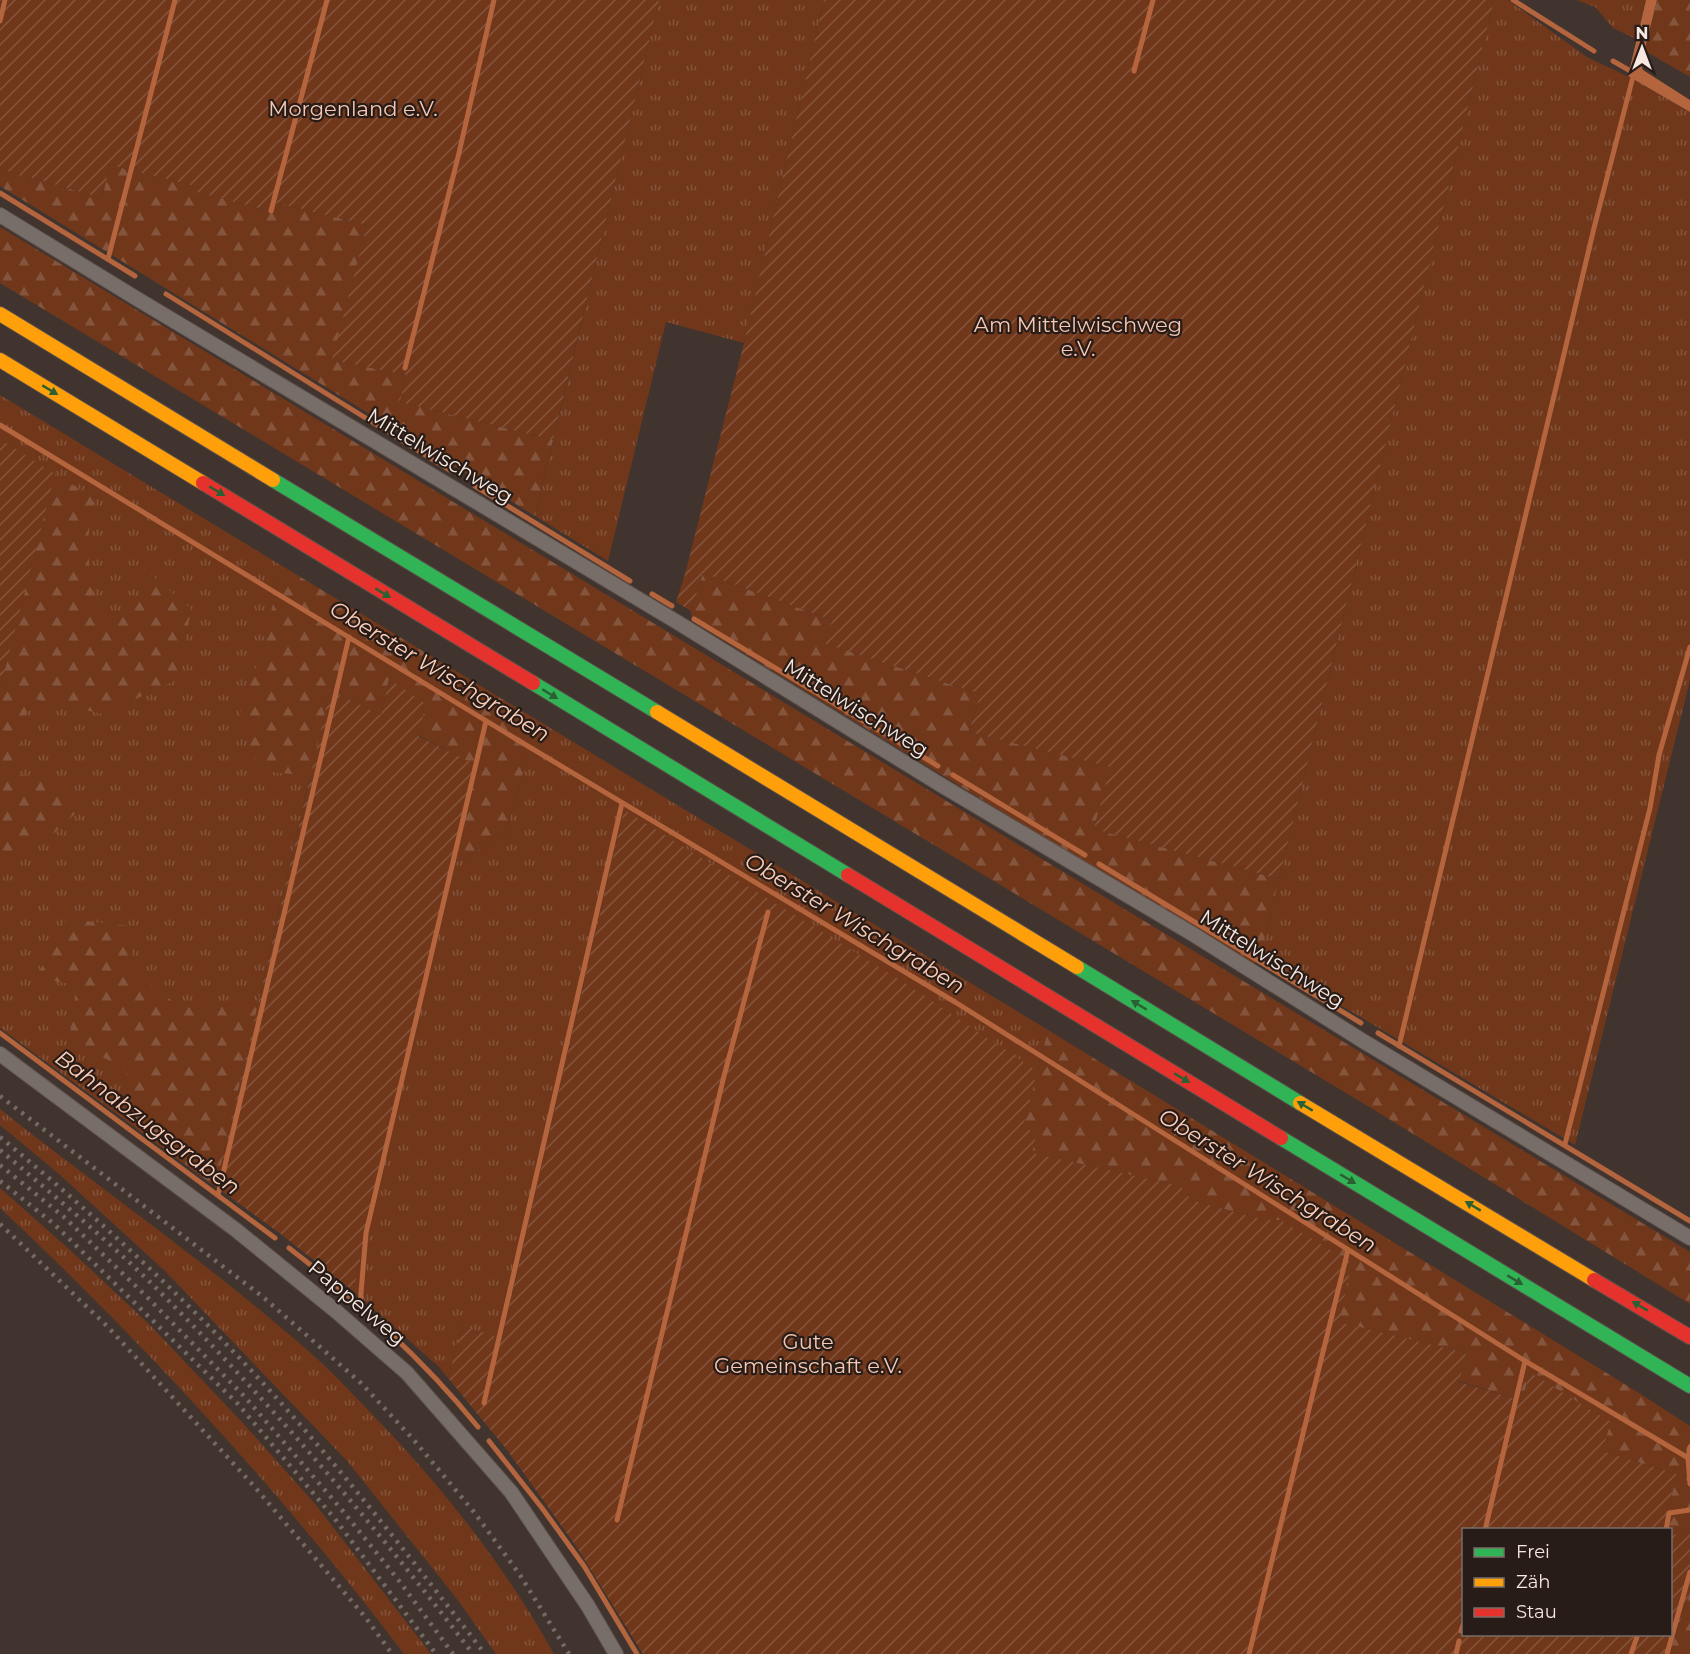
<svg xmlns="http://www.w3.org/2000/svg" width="1690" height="1654" font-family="Montserrat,sans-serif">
<defs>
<pattern id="grass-tufts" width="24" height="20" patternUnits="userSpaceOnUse" patternTransform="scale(1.5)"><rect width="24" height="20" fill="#70371b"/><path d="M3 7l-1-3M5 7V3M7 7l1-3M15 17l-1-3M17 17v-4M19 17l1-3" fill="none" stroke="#85543c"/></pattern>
<pattern id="forest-firs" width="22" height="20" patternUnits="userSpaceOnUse" patternTransform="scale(1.5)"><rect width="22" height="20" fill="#70371b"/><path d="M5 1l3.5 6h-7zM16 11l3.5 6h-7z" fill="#85543c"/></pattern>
<pattern id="garden-furrows" width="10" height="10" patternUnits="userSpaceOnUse" patternTransform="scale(1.5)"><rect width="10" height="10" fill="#70371b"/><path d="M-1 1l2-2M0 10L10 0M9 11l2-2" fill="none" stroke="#85543c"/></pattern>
</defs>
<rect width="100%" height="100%" fill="#41342e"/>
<!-- grass -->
<g fill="url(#grass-tufts)">
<path d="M659,0H824L744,343L666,322L608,561L535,516Z"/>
<path d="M1494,0H1508L1587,57L1637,81L1690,112V680L1575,1145L1260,957Z"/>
<path d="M1576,0H1646L1636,39L1613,28L1595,7Z"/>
<path d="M0,395L279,564V580L273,605L340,645L216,1187L0,1028V689L54,474L0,439Z"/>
<path d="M547,726L1048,1030L1023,1128L624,811L502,1339L462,1326L448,1378L439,1367L353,1291L453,864L505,835L527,759L541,744Z"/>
<path d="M0,1109C108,1195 224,1274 326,1367C342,1382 356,1398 371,1413C441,1485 505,1566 554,1654H496L457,1599L348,1462L165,1271L59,1174L0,1125Z"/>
<path d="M0,1188L70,1250L149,1324L241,1421L316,1505L431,1654H404C283,1494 146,1345 0,1208Z"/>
</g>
<!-- forest -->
<g fill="url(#forest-firs)">
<path d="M1657,0H1690V77L1645,51Z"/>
<path d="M110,165L198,187L197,192L265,210L268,201L367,225L333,360L406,375L400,402L553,440L535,516L0,186V169L102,198Z"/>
<path d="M0,227L1690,1252V1304L1371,1108L0,283Z"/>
<path d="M55,474L94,498L87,545L95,612L130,615L148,572L191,609L179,679L103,714L30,698L14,774L54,778L76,813L54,833L11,852L0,886V689Z"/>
<path d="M279,564L547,726L541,744L527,759L505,835L453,864L476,766L418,735L389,679L381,715L330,690L311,776L260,771L239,717L260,655L279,580Z"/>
<path d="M703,573L832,620L827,644L980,694L969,732L1111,767L1094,829L1279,879L1260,957L1252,966L692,621L691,611Z"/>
<path d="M67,919L130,926L134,971L181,1008L259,1001L216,1187L138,1130L126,1069L69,1040L77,985L36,978Z"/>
<path d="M1048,1030L1639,1393L1690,1426V1532L1671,1535L1670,1530L1663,1529L1677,1474L1601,1451L1529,1373L1523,1401L1458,1381L1466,1353L1338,1322L1281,1220H1264L1191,1200L1180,1186L1031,1153L1023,1128Z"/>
<path d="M1690,1592V1654H1669Z"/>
</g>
<!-- garden -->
<g fill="url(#garden-furrows)">
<path d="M0,0H659L553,440L400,402L406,375L332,360L367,225L268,201L266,210L196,192L198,187L110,165L102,198L0,169Z"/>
<path d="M824,0H1494L1279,879L1094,829L1110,767L969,732L980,694L826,644L832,620L703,573L691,611L676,602L685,574L744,343Z"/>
<path d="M0,439L55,474L0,689Z"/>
<path d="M389,679L426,704L418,736L476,765L353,1291L278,1232L216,1187L330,690L381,715Z"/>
<path d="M624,810L905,983L1037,1071L1023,1128L1037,1132L1032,1153L1181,1186L1191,1200L1264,1220H1281L1352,1263L1339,1322L1466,1353L1459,1382L1523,1401L1529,1372L1611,1422L1602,1451L1677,1474L1663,1529L1464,1530V1634H1670L1671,1535L1690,1532V1592L1669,1654H643L576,1546L507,1450L448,1378L462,1326L502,1338Z"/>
</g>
<!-- water -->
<path fill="#b4653e" d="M1646,0H1657L1641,65L1643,70L1690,100V112L1628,76Z"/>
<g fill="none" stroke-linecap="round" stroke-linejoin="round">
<!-- stream -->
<g stroke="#b4653e" stroke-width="5">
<path d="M1513,0L1594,51"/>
<path d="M0,21L5,0"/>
<path d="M1134,71L1153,0"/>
<path d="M0,193L135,276"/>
<path d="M271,211L327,0"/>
<path d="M108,259L175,0"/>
<path d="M166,294L451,471"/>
<path d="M405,368L459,153L494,0"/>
<path d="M0,425L516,739L955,1002L1525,1361L1690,1459"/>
<path d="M475,486L630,581"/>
<path d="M652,594L672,606"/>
<path d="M694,619L938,766"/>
<path d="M953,775L1085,855"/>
<path d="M1099,864L1361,1023"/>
<path d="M0,1033L275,1238"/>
<path d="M1378,1033L1690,1221"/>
<path d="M1399,1046L1594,228L1634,73L1613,61"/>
<path d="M1565,1144L1650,808L1659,755L1690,647"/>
<path d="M218,1195L349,637"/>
<path d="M289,1248C359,1302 422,1358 478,1427"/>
<path d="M360,1305L366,1233L486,721"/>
<path d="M484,1403L622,803"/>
<path d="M489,1441L542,1508L584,1566L637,1654"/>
<path d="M1690,1447L1688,1458L1690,1484"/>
<path d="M617,1520L724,1076L768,912"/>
<path d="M1485,1530L1525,1361"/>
<path d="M1666,1530L1669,1513L1690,1510"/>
<path d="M1461,1631L1464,1622"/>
<path d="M1249,1654L1348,1250"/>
<path d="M1456,1654L1459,1641"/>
<path d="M1631,1654L1638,1634"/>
<path d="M1667,1654L1690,1572"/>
</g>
<defs>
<g id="street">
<path d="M0,215L139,300L677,622L941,785L1191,933L1363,1041L1690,1238"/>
<path d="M0,1054L236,1230L337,1312L407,1373L511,1492L588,1606L616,1654"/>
</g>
<g id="fast">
<path d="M273,480L657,712"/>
<path d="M533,683L848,875"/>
<path d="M1077,967L1300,1103"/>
<path d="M1281,1138L1690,1386"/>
</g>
<g id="slow">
<path d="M0,314L273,480"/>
<path d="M0,360L203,483"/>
<path d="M657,712L1077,967"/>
<path d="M1300,1103L1594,1280"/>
</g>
<g id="jam">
<path d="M203,483L533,683"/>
<path d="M848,875L1281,1138"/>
<path d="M1594,1280L1690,1337"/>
</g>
</defs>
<!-- street casing -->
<use href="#street" stroke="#5d514c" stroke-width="16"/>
<!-- fast casing -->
<use href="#fast" stroke="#5d514c" stroke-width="16"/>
<!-- slow casing -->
<use href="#slow" stroke="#5d514c" stroke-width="16"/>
<!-- jam casing -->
<use href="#jam" stroke="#5d514c" stroke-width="16"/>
<!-- street -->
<use href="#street" stroke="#786e69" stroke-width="14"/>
<!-- fast -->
<use href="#fast" stroke="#30b455" stroke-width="14"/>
<!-- slow -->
<use href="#slow" stroke="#ff9f0a" stroke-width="14"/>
<!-- jam -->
<use href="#jam" stroke="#e5322d" stroke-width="14"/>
<!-- rail -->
<g stroke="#746a65" stroke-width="4.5" stroke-dasharray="3 6" stroke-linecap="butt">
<path d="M0,1096L263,1297L361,1383L413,1439L474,1512L520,1575L569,1654"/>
<path d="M0,1137C92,1213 180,1293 261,1381C341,1468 413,1561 485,1654"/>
<path d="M0,1150C52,1194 105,1238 154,1286C269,1401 375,1525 473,1654"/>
<path d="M0,1165L64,1217L146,1296L245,1397L342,1510L400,1582L453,1654"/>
<path d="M0,1181L54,1224L238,1404L335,1519L436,1654"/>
<path d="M0,1224L107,1326L253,1485L366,1618L392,1654"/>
</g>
</g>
<!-- one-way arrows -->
<defs><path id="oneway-solid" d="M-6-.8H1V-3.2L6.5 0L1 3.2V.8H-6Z" transform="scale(1.5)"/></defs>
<g fill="#2b6033">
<use href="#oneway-solid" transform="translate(50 390) rotate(31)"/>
<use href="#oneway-solid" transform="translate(217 491) rotate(31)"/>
<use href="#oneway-solid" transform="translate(383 593) rotate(31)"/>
<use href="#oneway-solid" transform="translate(550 694) rotate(31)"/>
<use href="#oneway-solid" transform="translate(1139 1005) rotate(-149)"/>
<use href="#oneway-solid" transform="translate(1182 1078) rotate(31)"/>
<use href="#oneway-solid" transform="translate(1305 1106) rotate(-149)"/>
<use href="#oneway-solid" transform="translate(1348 1179) rotate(31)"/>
<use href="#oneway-solid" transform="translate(1473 1206) rotate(-149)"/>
<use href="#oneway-solid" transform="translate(1515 1280) rotate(31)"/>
<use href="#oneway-solid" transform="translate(1640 1306) rotate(-149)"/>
</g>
<g text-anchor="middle" stroke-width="4.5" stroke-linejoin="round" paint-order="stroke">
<!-- park labels -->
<g font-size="21" fill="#f6c7b2" stroke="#271c17">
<text x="353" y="116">Morgenland e.V.</text>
<text x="1078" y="332">Am Mittelwischweg<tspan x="1078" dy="24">e.V.</tspan></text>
<text x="808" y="1349">Gute<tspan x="808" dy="24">Gemeinschaft e.V.</tspan></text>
</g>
<!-- street labels -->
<g font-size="21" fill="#f7e7e0" stroke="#271c17">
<text transform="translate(440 456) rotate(31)" y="7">Mittelwischweg</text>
<text transform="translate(856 708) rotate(32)" y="7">Mittelwischweg</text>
<text transform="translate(1272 959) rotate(32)" y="7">Mittelwischweg</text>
<text transform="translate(357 1303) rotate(40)" y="7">Pappelweg</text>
</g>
<!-- water labels -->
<g font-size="22" font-style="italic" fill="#fbccb7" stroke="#271c17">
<text transform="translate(440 671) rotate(31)" y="8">Oberster Wischgraben</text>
<text transform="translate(855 923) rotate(31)" y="8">Oberster Wischgraben</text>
<text transform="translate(148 1122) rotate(37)" y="8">Bahnabzugsgraben</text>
<text transform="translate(1268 1180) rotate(32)" y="8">Oberster Wischgraben</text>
</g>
</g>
<!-- legend -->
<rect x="1462" y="1528" width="210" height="108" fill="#271c17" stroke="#7a6d67" stroke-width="1.5"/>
<rect x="1474" y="1548" width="30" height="9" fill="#30b455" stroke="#7a6d67" stroke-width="1.5"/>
<text x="1516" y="1558" font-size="18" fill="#f7e7e0">Frei</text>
<rect x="1474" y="1578" width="30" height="9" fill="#ff9f0a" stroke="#7a6d67" stroke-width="1.5"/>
<text x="1516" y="1588" font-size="18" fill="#f7e7e0">Zäh</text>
<rect x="1474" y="1608" width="30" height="9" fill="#e5322d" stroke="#7a6d67" stroke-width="1.5"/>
<text x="1516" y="1618" font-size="18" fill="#f7e7e0">Stau</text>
<!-- north arrow -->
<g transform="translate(1642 48)" stroke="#271c17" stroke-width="4.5" paint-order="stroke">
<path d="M0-4.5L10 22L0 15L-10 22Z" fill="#f7e7e0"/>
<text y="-9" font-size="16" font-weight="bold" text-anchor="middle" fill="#f7e7e0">N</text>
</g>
</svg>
